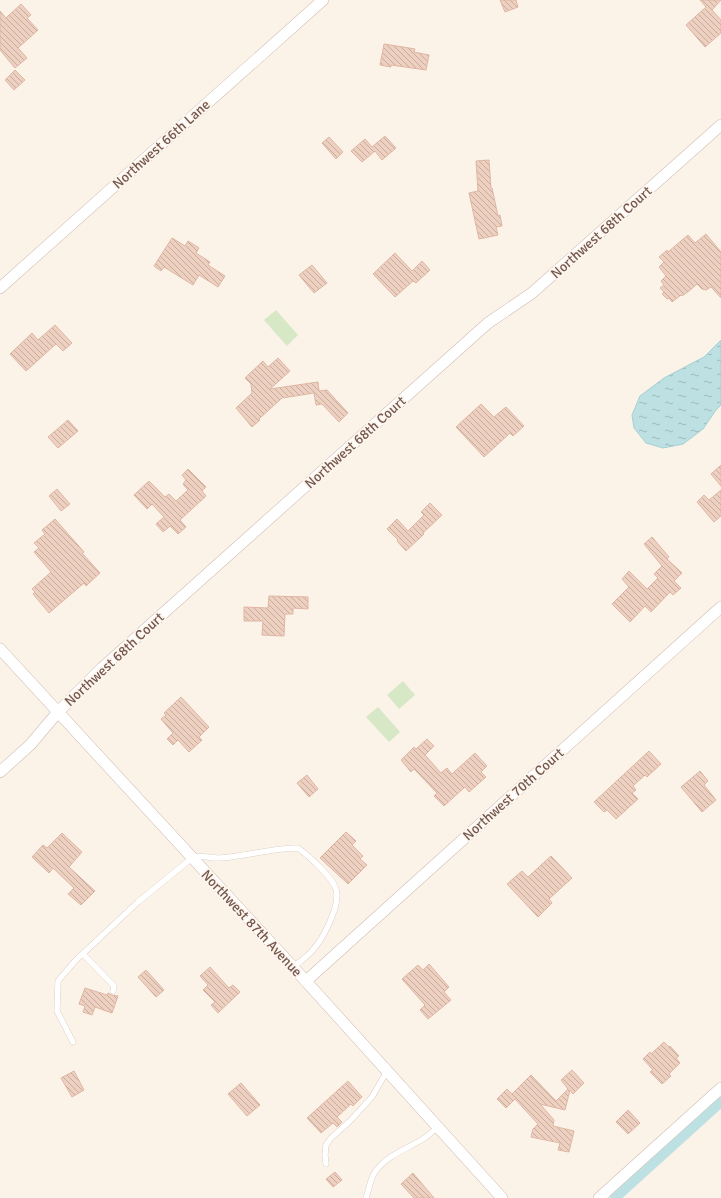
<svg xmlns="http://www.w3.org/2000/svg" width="721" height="1198" font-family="Signika,sans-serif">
<defs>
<pattern id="water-ripples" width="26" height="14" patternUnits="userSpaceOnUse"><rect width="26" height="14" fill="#bde1e3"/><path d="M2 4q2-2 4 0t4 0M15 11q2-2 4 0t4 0" fill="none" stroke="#9eb9ba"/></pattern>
<pattern id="building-back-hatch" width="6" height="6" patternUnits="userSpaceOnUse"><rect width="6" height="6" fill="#eed0c1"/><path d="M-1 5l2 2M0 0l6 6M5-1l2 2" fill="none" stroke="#c5ac9f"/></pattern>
</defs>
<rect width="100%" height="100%" fill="#fbf2e8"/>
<!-- pitch -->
<g fill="#d7e8c7">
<path d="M276,310L298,335L287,346L264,320Z"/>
<path d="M403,681L415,695L399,709L387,695Z"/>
<path d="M378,707L400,732L389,742L366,717Z"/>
</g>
<!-- water -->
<path fill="url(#water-ripples)" stroke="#a4d0d4" d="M721,340V405L716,410L703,429L683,444L663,448L646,443L634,428L632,415L640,396L664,378L704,357Z"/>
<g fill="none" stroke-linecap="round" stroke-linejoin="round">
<!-- canal -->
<path stroke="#bde1e3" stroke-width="10" d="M615,1198L721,1102"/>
</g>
<!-- building -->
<g fill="url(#building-back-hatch)" stroke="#e0b6a3">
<path d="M500,0H516L518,7L505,12Z"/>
<path d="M700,0H721L712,10L721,20V33L705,47L686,25L706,7Z"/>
<path d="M21,4L31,15L27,18L38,30L18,48L27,58L15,68L0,50V11L6,18Z"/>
<path d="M384,44L415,49L414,52L429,55L426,70L391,65V67L380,65Z"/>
<path d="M15,70L25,80L14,90L5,80Z"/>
<path d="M385,136L396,148L382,160L375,151L362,162L351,151L365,139L372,147Z"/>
<path d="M329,137L343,152L336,159L322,143Z"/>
<path d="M489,160L491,188H492L498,216L500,215L502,226L496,227L498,235L479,239L469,193L478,191L476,161Z"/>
<path d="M706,234L721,252V298L711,287L706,290L702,289L697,284L689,291L682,296L681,295L672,302L669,298L667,299L662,294L664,292L660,288L664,285L661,281L666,276L659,267L664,262L659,257L667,250L668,252L688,235L695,243Z"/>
<path d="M172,238L185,246L188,241L199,248L196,253L210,262L208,265L225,276L218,287L199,275L193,285L164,267L161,271L154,266Z"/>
<path d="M395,253L412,271L422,261L430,270L416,283L413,281L395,297L373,274Z"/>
<path d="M312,265L327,283L314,293L299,275Z"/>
<path d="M55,325L72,343L63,351L56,344L26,371L10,354L32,333L38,340Z"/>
<path d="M278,358L290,371L270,389L318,382L319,391L327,390L348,413L339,422L322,404L316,405L314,393L282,398L259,419L260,420L252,427L236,408L252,393L251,384L245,378L263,361L268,367Z"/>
<path d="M481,404L494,417L506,407L524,426L513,436L510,433L484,457L456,427Z"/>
<path d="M68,420L78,431L58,448L48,437Z"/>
<path d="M721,465V486L711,474Z"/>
<path d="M188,469L206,487L202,491L206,496L180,520L186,527L178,534L170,526L163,532L156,524L164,517L152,504L147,509L134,495L149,481L165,497L169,494L176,501L188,490L183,484L186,480L182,475Z"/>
<path d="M57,489L70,504L61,511L49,496Z"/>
<path d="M721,490V516L714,522L697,502L704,495L709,500Z"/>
<path d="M430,503L442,515L423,533L424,534L406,551L397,541L398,540L387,529L397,519L408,531L424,515L421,512Z"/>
<path d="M55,519L84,552L82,553L100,573L86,586L84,583L49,613L33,594L35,592L32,589L51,572L34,552L39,548L34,543L45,534L42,530Z"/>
<path d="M652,537L669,557L667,559L682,573L674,581L681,588L673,595L670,592L651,612L645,606L630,622L612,604L629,587L622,579L629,571L647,589L658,578L654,574L662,566L644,544Z"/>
<path d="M269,596L308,597V609L293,608V614H285L284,636L262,635L263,621H244V607L268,608Z"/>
<path d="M181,697L209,727L199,737L202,740L189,752L178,740L173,745L167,739L173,733L161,719L166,715L164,713Z"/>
<path d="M427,739L434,746L425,755L441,773L447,768L452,774L475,753L487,766L481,772L486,777L469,792L465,787L444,806L434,796L437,793L414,769L411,772L401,760L414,747L416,749Z"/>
<path d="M649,751L661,764L647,777L645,775L633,786L636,790L632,793L638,799L616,819L607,810L604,812L594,802Z"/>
<path d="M700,771L708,781L704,785L716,800L702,812L681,787Z"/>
<path d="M307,775L318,789L309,797L297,783Z"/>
<path d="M346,832L356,841L352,845L363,856L360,859L367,865L348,884L320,858Z"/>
<path d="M62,833L82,852L69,867L95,891L81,905L68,894L74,888L53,868L49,873L32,857L43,845L47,848Z"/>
<path d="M551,856L572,878L549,899L552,903L538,917L507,884L522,871L528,877Z"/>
<path d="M429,964L449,987L444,992L451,1000L428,1019L420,1010L425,1005L402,979L418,965L423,970Z"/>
<path d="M210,967L229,988L233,985L240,992L218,1013L211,1005L215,1002L203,990L208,985L200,976Z"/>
<path d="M146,970L164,990L156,997L138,977Z"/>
<path d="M85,988L107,995L108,993L112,995L118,996L112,1013L95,1007L92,1015L83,1012L85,1006L79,1004Z"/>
<path d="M664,1042L669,1047L670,1046L679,1056L676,1058L680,1063L669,1074L671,1076L662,1084L650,1072L653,1070L643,1059L650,1052L651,1054Z"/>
<path d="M572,1070L584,1083L573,1094L570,1090L565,1110L540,1104L554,1120L553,1126L574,1131L569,1152L558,1150L560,1143L531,1137L533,1129L538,1124L515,1099L506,1108L497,1099L507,1089L512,1094L531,1075L556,1101L568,1089L561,1080Z"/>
<path d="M74,1071L84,1090L72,1097L61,1078Z"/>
<path d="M348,1081L362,1097L353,1106L351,1104L337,1117L342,1122L337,1127L333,1123L321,1133L307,1118Z"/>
<path d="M241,1083L260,1105L247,1116L228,1094Z"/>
<path d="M628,1110L640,1123L628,1134L616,1122Z"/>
<path d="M335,1172L342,1180L333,1187L326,1179Z"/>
<path d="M413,1173L434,1198H414L401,1184Z"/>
</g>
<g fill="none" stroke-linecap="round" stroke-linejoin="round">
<defs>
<g id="lane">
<path d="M83,954L114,986L113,991"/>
<path d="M73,1042L57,1011L58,981L75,961L138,902L192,858C203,854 210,859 220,858C246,856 273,848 298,848C309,856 332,877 336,889C341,905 323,939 312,951C307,957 299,962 293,967"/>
<path d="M326,1164L325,1155L326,1145L331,1138L350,1121L372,1097L387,1071"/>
<path d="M366,1198C369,1190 370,1179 375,1172C387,1155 407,1149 423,1139C429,1135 433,1131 438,1127"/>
</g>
<g id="street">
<path d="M0,288L323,0"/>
<path d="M0,649L293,967L502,1198"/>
<path d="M0,772L30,745L58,712L102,668L488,323L532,293L721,125"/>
<path d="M306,981L721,607"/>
<path d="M599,1198L721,1088"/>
</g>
</defs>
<!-- lane casing -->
<use href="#lane" stroke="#cebcb2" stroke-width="6"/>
<!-- street casing -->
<use href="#street" stroke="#cebcb2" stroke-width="12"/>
<!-- lane -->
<use href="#lane" stroke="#fff" stroke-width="5.5"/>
<!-- street -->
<use href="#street" stroke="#fff" stroke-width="11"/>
</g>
<g text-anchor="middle" stroke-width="3.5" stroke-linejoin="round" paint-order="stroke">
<!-- street labels -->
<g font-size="14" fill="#73584e" stroke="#fef6ee">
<text transform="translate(161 144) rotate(-42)" y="5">Northwest 66th Lane</text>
<text transform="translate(601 232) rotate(-42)" y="5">Northwest 68th Court</text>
<text transform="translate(355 442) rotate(-42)" y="5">Northwest 68th Court</text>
<text transform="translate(114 659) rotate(-43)" y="5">Northwest 68th Court</text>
<text transform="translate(513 794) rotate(-42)" y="5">Northwest 70th Court</text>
<text transform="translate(252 923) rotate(47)" y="5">Northwest 87th Avenue</text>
</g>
</g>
</svg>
